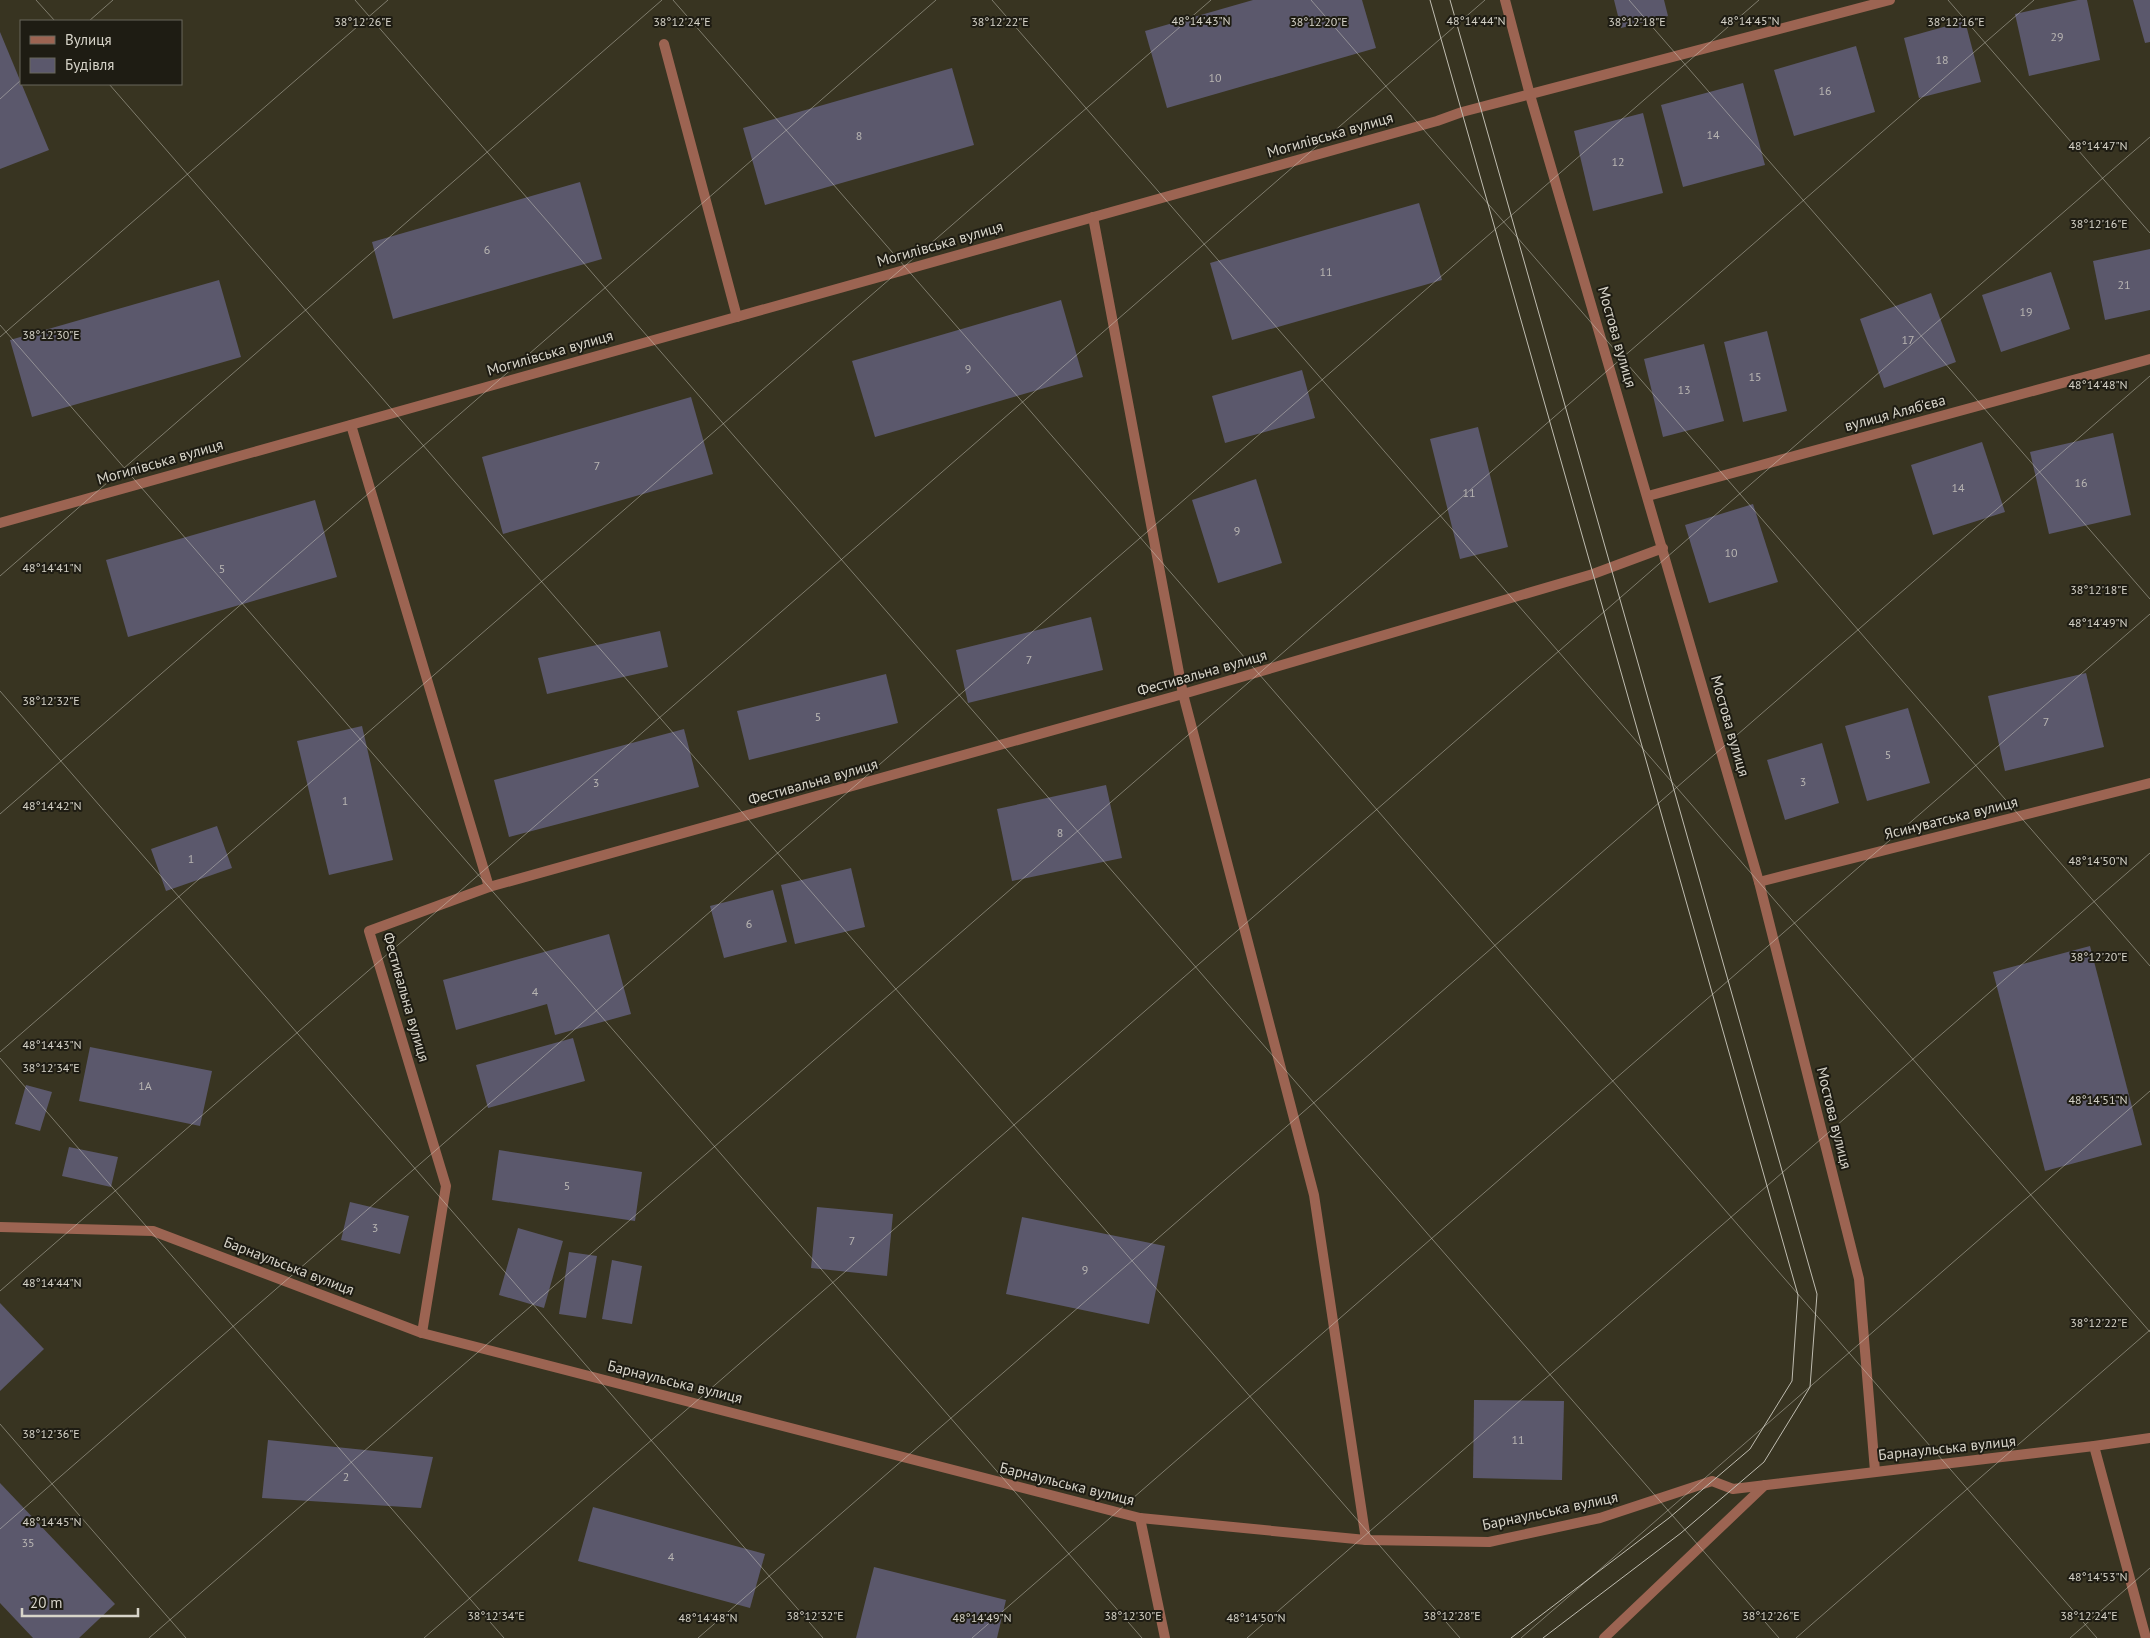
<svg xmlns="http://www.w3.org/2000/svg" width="2150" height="1638" font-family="'PT Sans',sans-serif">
<rect width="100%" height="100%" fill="#383421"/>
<!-- building -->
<g fill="#5b586c">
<path d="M1253,0H1362L1376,48L1167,108L1145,31Z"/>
<path d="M1614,0H1664L1668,16L1621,28Z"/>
<path d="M2078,0H2087L2100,60L2029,76L2015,14Z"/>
<path d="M2133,0H2150V42L2145,43Z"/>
<path d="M1965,21L1981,82L1919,98L1904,38Z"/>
<path d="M0,32L49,150L0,169Z"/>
<path d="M1856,46L1875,112L1794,136L1774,70Z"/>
<path d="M952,68L974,145L765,205L743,128Z"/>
<path d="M1743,83L1765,165L1683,187L1661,105Z"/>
<path d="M1643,113L1663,193L1593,211L1574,131Z"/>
<path d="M580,182L602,259L393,319L372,242Z"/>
<path d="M1419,203L1442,280L1232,340L1210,263Z"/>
<path d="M2150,249V310L2105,320L2093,261Z"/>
<path d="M2051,272L2070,329L2001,352L1982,295Z"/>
<path d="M219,280L241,357L32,417L10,340Z"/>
<path d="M1931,293L1956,362L1884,388L1860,319Z"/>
<path d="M1061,300L1083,377L875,437L852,361Z"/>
<path d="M1767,331L1787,411L1743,422L1724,342Z"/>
<path d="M1704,344L1724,421L1663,437L1644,359Z"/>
<path d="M1302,370L1315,418L1225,443L1212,396Z"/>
<path d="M691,397L713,474L503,534L482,457Z"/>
<path d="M1478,427L1508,547L1460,559L1430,439Z"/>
<path d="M2113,433L2131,515L2049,534L2030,452Z"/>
<path d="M1982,442L2005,512L1933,535L1911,465Z"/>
<path d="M1256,479L1282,563L1218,583L1192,500Z"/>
<path d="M315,500L337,577L128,637L106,560Z"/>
<path d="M1753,504L1778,582L1709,603L1685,525Z"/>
<path d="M1091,617L1103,670L968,703L956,650Z"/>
<path d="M660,631L668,667L547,694L538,658Z"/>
<path d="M2086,673L2104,747L2005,771L1988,696Z"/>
<path d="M886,674L898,723L749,760L737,711Z"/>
<path d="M1908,708L1930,783L1867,801L1845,726Z"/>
<path d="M362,726L393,860L329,875L297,741Z"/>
<path d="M684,729L699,787L509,837L494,780Z"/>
<path d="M1822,743L1839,803L1785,820L1767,760Z"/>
<path d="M1106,785L1122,858L1012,881L997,809Z"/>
<path d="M217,826L232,868L166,891L151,849Z"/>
<path d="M851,868L865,927L795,944L781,885Z"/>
<path d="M773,890L787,942L724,958L710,906Z"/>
<path d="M609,934L631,1014L555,1035L547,1004L456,1030L443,980Z"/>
<path d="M2090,946L2142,1145L2045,1171L1993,972Z"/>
<path d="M573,1038L585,1081L488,1108L476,1065Z"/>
<path d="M90,1047L212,1071L200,1126L79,1101Z"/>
<path d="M26,1085L52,1092L40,1131L15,1124Z"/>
<path d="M69,1147L118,1157L111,1187L62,1176Z"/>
<path d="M499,1150L642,1172L635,1221L492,1200Z"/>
<path d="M350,1202L409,1216L400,1254L341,1240Z"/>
<path d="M817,1207L893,1214L887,1276L811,1268Z"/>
<path d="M1022,1217L1165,1246L1149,1324L1006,1294Z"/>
<path d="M518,1228L563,1241L544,1308L499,1295Z"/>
<path d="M569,1252L597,1256L586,1318L559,1314Z"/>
<path d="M612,1260L642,1266L632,1324L602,1319Z"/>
<path d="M0,1303L44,1349L0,1391Z"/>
<path d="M1474,1400L1564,1401L1562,1480L1473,1478Z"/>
<path d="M268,1440L433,1457L421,1508L262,1498Z"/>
<path d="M0,1483L115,1604L79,1638H33L0,1603Z"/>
<path d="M593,1507L765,1554L750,1608L578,1561Z"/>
<path d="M874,1567L1006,1600L997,1638H856Z"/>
</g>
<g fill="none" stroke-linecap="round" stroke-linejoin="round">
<!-- minor -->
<g stroke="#9c6452" stroke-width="10">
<path d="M1505,0L1530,95L1759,882L1859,1279L1875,1471"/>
<path d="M664,44L737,317"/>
<path d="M1093,217L1183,694L1314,1195L1366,1540"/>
<path d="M351,425L489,887"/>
<path d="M1648,496L2150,359"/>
<path d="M0,523L1437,121L1462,112L1890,0"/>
<path d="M1759,882L2150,783"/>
<path d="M0,1227L153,1231L422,1333L1140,1518L1366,1540L1489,1542L1600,1518L1712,1481L1733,1489L2094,1446L2150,1438"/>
<path d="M422,1333L446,1186L369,931L489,887L1183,694L1593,574L1663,548"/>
<path d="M2094,1446L2146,1638"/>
<path d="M1140,1518L1165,1638"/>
<path d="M1604,1638L1765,1485"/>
</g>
<!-- tram -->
<g stroke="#bfbcb0" stroke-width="1">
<path d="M1430,0L1798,1295L1792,1381L1750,1449L1669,1518L1511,1638"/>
<path d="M1450,0L1817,1294L1810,1387L1764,1462L1681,1533L1543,1638"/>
</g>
</g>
<!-- ticks -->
<path fill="none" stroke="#d7d4c9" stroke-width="1" stroke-opacity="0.45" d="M36,0L55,21M355,0L1779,1638M673,0L2097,1638M992,0L2150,1332M1311,0L2150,966M1629,0L2150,599M1948,0L2150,233M89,21L113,0M109,84L1460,1638M0,99L21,80M0,325L1142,1638M0,337L388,0M0,576L662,0M0,691L823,1638M0,814L936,0M0,1052L1211,0M0,1058L504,1638M0,1291L1485,0M0,1424L186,1638M0,1529L1759,0M149,1638L2034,0M424,1638L2150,137M698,1638L2150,376M972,1638L2150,614M1247,1638L2150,853M1521,1638L2150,1091M1796,1638L2150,1330M2070,1638L2150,1568"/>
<g text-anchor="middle" stroke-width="4" stroke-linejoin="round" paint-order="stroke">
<!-- number labels -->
<g font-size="12" fill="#b8b5b2">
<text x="2057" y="41">29</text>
<text x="1942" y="64">18</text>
<text x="1215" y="82">10</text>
<text x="1825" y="95">16</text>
<text x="1713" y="139">14</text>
<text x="859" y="140">8</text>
<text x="1618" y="166">12</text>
<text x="487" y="254">6</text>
<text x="1326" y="276">11</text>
<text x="2124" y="289">21</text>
<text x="2026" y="316">19</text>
<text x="1908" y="344">17</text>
<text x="968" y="373">9</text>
<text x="1755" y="381">15</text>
<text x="1684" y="394">13</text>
<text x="597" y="470">7</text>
<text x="2081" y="487">16</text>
<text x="1958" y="492">14</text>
<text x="1469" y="497">11</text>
<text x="1237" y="535">9</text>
<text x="1731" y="557">10</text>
<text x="222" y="573">5</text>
<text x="1029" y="664">7</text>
<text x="818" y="721">5</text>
<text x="2046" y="726">7</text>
<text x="1888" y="759">5</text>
<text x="1803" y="786">3</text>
<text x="596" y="787">3</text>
<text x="345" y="805">1</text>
<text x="1060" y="837">8</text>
<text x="191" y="863">1</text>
<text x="749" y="928">6</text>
<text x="535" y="996">4</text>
<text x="145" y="1090">1А</text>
<text x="567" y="1190">5</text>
<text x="375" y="1232">3</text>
<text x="852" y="1245">7</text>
<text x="1085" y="1274">9</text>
<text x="1518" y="1444">11</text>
<text x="346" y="1481">2</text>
<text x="28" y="1547">35</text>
<text x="671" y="1561">4</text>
</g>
<!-- street labels -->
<g font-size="15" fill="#d7d4c9" stroke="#1e1c13">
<text transform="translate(1330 135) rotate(-16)" y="5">Могилівська вулиця</text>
<text transform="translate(940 244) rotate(-16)" y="5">Могилівська вулиця</text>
<text transform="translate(1617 337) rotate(74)" y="5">Мостова вулиця</text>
<text transform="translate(550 353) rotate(-16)" y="5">Могилівська вулиця</text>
<text transform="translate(1895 413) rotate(-15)" y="5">вулиця Аляб'єва</text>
<text transform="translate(160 462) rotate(-16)" y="5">Могилівська вулиця</text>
<text transform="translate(1202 673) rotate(-16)" y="5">Фестивальна вулиця</text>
<text transform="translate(1730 726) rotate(74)" y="5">Мостова вулиця</text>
<text transform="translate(813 782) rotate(-16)" y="5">Фестивальна вулиця</text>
<text transform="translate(1951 818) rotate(-14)" y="5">Ясинуватська вулиця</text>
<text transform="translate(406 997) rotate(74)" y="5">Фестивальна вулиця</text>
<text transform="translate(1834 1118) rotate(76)" y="5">Мостова вулиця</text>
<text transform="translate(289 1266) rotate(21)" y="5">Барнаульська вулиця</text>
<text transform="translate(675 1382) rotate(14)" y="5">Барнаульська вулиця</text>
<text transform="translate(1947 1448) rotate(-6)" y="5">Барнаульська вулиця</text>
<text transform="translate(1067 1484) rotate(14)" y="5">Барнаульська вулиця</text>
<text transform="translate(1550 1511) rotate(-12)" y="5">Барнаульська вулиця</text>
</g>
</g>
<g font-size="12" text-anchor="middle" fill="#d7d4c9" stroke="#1e1c13" stroke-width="4" stroke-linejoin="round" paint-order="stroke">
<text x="1201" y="25">48°14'43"N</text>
<text x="1476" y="25">48°14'44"N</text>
<text x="1750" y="25">48°14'45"N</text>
<text x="363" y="26">38°12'26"E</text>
<text x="682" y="26">38°12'24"E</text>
<text x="1000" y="26">38°12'22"E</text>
<text x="1637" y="26">38°12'18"E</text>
<text x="1956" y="26">38°12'16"E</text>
<text x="1319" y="26">38°12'20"E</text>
<text x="2098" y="150">48°14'47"N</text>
<text x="2099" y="228">38°12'16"E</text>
<text x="51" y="339">38°12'30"E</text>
<text x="2098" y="389">48°14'48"N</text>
<text x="52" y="572">48°14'41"N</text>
<text x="2099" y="594">38°12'18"E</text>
<text x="2098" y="627">48°14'49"N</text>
<text x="51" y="705">38°12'32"E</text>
<text x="52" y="810">48°14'42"N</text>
<text x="2098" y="865">48°14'50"N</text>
<text x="2099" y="961">38°12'20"E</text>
<text x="52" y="1049">48°14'43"N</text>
<text x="51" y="1072">38°12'34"E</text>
<text x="2098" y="1104">48°14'51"N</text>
<text x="52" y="1287">48°14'44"N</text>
<text x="2099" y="1327">38°12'22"E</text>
<text x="51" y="1438">38°12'36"E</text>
<text x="52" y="1526">48°14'45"N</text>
<text x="2098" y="1581">48°14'53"N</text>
<text x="496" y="1620">38°12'34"E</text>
<text x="815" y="1620">38°12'32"E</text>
<text x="1133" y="1620">38°12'30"E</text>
<text x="1452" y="1620">38°12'28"E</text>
<text x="1771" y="1620">38°12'26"E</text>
<text x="2089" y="1620">38°12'24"E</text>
<text x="708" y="1622">48°14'48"N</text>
<text x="982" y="1622">48°14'49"N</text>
<text x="1256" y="1622">48°14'50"N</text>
</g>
<!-- legend -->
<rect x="20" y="20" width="162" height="65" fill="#1e1c13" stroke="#68665c"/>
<rect x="30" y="36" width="25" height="8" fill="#9c6452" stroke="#68665c"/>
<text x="65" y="45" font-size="15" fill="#d7d4c9">Вулиця</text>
<rect x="30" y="58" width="25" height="15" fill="#5b586c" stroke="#68665c"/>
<text x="65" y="70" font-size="15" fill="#d7d4c9">Будівля</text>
<!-- scale -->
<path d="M22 1608v8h116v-8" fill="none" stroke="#d7d4c9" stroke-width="2.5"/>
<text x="30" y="1608" font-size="15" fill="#d7d4c9" stroke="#1e1c13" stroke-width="4" paint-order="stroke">20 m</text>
</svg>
